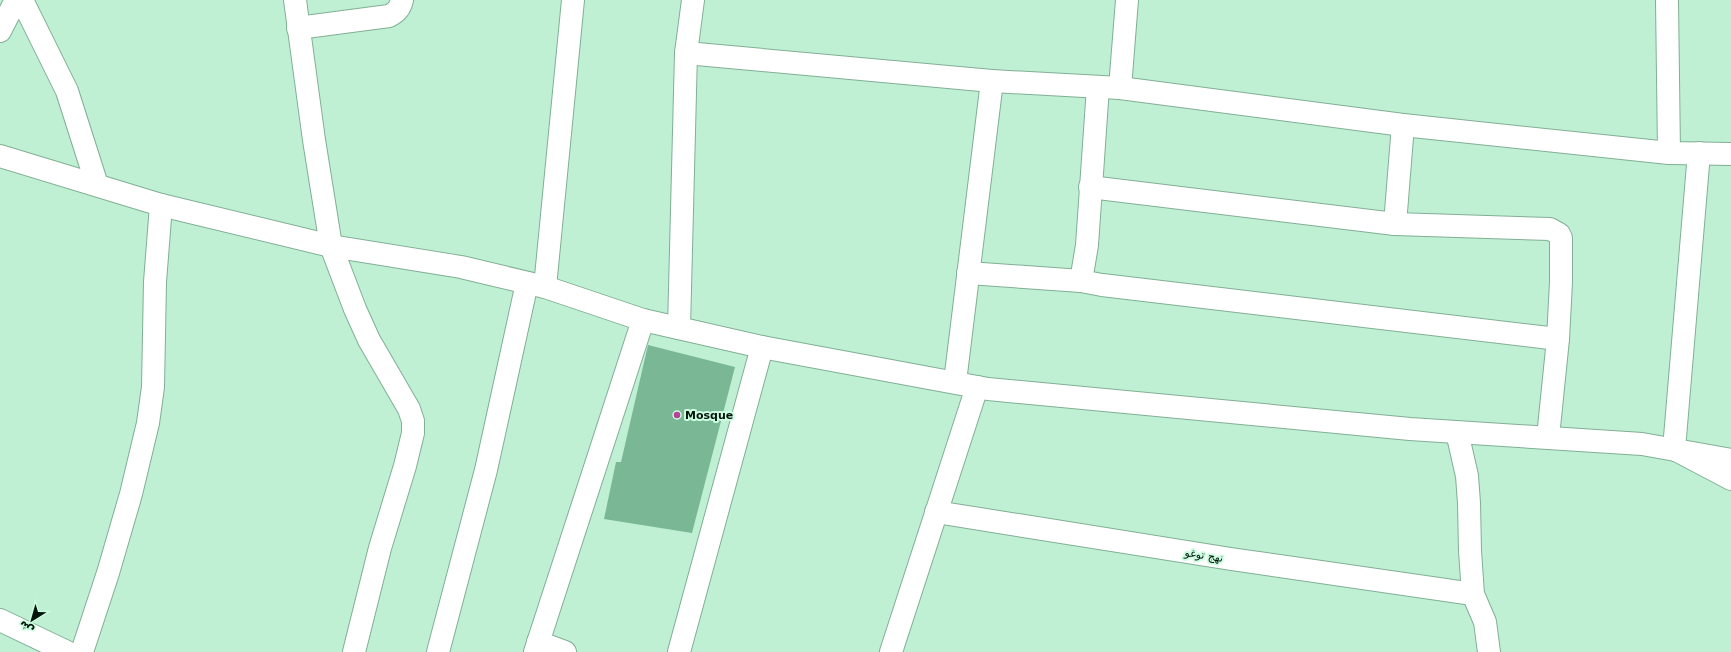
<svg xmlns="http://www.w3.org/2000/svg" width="1731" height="652" font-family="'DejaVu Sans','Noto Naskh Arabic',sans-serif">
<rect width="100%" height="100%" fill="#bff0d4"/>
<!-- building -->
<path fill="#79b795" d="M648,345L735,367L692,533L604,519L616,462H621Z"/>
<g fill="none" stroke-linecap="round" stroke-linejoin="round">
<defs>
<g id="minor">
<path d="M22,0L67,91L97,185"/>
<path d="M295,0L314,140L331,246L355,309L369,340L409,409L413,421V433L405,466L380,548L354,652"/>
<path d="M1667,0L1669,153"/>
<path d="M298,28L389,16C397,12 400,8 402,0"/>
<path d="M0,31L16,0"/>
<path d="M686,53L992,81L1120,88L1403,125L1669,153L1731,154"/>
<path d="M1098,87L1087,245L1081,281L1102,285L1558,339"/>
<path d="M1120,88L1127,0"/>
<path d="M1699,153L1674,449L1731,479"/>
<path d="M0,156L161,205L331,246L461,267L545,287L643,320L762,347L988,389L1410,429L1642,444L1731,460"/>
<path d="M1090,187L1395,224L1550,229L1559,234L1561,238V282L1558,339L1548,437"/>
<path d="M1395,224L1403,125"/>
<path d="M968,273L1081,281"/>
<path d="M545,287L573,0"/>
<path d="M679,328L686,53L693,0"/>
<path d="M955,382L992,81"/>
<path d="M1457,432L1467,476L1469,503L1470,551L1473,594L1485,622L1489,652"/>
<path d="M936,512L1231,559L1473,594"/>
<path d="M0,620L67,652"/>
<path d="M538,642L565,652"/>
<path d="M82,652L108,573L131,494L148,423L153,387L155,282L161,205"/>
<path d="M438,652L486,470L527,283"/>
<path d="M535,652L643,320"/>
<path d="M679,652L762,347"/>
<path d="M891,652L977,387"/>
</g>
</defs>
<!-- minor casing -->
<use href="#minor" stroke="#81af95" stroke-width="24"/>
<!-- minor -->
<use href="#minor" stroke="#fff" stroke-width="22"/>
</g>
<!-- markers -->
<circle fill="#b84299" stroke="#ccfde1" stroke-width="1.5" cx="677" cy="415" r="4"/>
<g text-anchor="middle" stroke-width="4" stroke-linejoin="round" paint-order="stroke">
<!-- poi labels -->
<g font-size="11" font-weight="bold" fill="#04150c" stroke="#ccfde1" text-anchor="start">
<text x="685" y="419">Mosque</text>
</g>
<!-- street labels -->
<g font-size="11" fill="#04150c" stroke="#ccfde1">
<text transform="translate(1204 555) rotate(9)" y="4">نهج توغو</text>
</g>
</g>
<!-- north arrow -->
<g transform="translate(32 620) rotate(217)" stroke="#ccfde1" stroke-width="3" paint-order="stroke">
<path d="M0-3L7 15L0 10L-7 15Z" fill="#04150c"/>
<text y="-6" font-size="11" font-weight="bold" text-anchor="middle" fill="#04150c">ش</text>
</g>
</svg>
